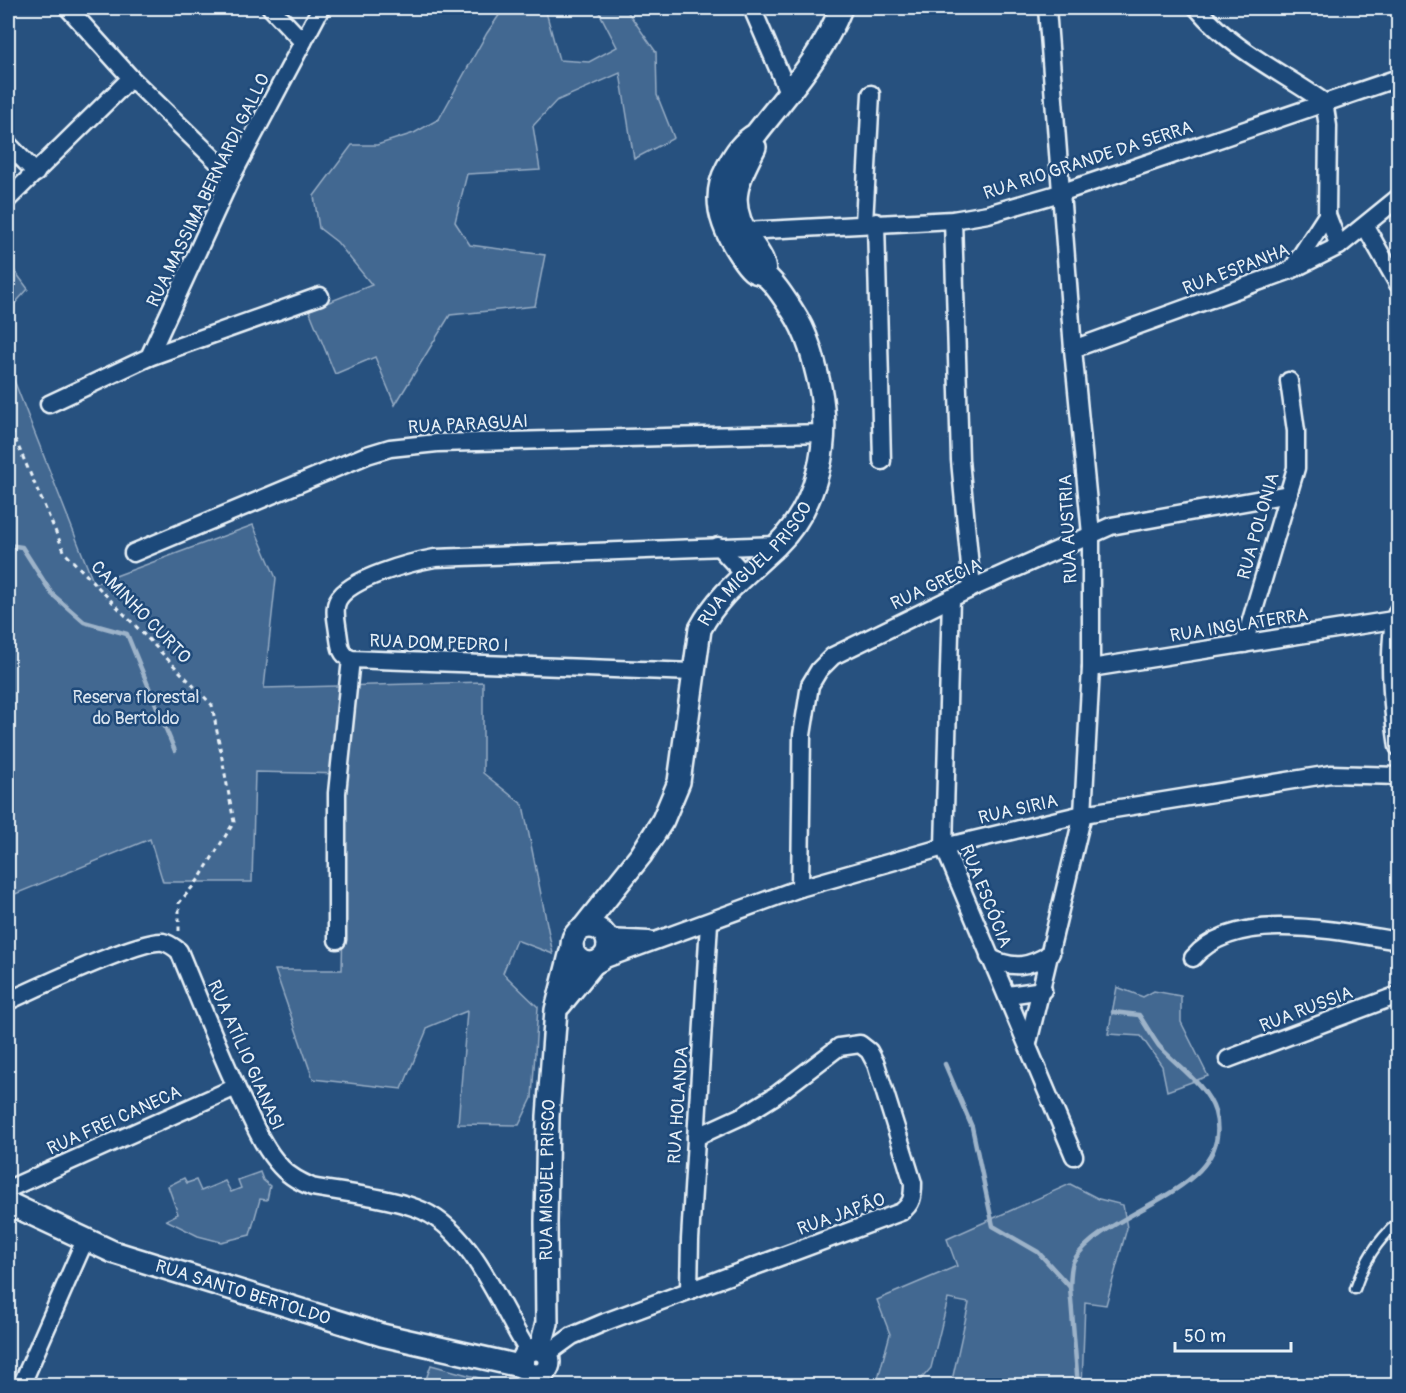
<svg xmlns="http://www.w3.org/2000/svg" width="1406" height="1393" font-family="Pangolin,sans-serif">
<rect width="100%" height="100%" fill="#27517f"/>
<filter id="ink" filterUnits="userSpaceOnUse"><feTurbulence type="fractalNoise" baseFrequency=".0167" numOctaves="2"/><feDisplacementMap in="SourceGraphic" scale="12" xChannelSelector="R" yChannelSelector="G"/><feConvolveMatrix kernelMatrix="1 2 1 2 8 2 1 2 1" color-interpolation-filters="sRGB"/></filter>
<g filter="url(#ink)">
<!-- green -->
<g fill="#436891" stroke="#96acc4" stroke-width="1.5">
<path d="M504,8H545L559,60L589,62L617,47L597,8H625L656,52L657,95L674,138L634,159L620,73L556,101L533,126L540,170L467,174L455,222L470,245L545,255L535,306L450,315L395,405L375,357L335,374L309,310L372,285L337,242L319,228L314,196L352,145H377L414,133L439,119L487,33Z"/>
<path d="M8,262L28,289L8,311Z"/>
<path d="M8,365L94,584L253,525L276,578L264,688L483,682V773L523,805L553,954L516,940L503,973L538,1007L532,1098L519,1125L458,1124L467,1011L428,1027L402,1089L313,1079L275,970H342L346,774L255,772L252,882H163L150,839L8,897Z"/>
<path d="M1117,987L1143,997L1154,991L1181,996V1022L1208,1076L1167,1091L1162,1066L1141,1036L1108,1034Z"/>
<path d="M260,1172L263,1180L270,1186L267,1200L260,1199L250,1235L221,1242L198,1236L166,1220L178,1214L168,1186L184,1178L187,1183L196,1180L201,1191L225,1181L231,1192L241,1188L238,1180Z"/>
<path d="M1070,1184L1099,1199L1123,1205L1127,1228L1106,1305L1085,1302L1082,1385H951L969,1303L948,1299L931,1368L916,1385H873L877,1382L890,1334L877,1300L957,1266L947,1239Z"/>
<path d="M431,1365L505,1385H424Z"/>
</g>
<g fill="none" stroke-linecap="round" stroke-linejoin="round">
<!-- stream -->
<g stroke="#9db3c9" stroke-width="4.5">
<path d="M8,545L22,547L52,594L84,622L127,634L175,751"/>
<path d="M945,1064L972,1127L993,1226L1038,1252L1070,1287L1078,1386"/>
<path d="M1070,1287C1071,1279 1070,1267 1074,1260C1108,1206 1237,1192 1215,1112C1207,1085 1176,1065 1159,1046C1152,1037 1146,1025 1139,1015L1113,1012"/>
</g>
<defs>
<path id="service" d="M1355,1289C1364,1262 1376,1242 1398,1222"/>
<g id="minor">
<path d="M68,8L131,78L232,176"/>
<path d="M271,8L303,42"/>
<path d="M752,8L788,92"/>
<path d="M1197,8C1232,50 1280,71 1324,102L1328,126L1327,215L1339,246"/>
<path d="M8,144L36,173"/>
<path d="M8,199L131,78"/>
<path d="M953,220L960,460L972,588"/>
<path d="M876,222L882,461"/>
<path d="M864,223L871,94"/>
<path d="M1365,226L1398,284"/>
<path d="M744,231L953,220L988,214L1060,193L1398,78"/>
<path d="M1292,269L1327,215"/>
<path d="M1073,349L1291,270L1339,246L1398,198"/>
<path d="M149,357L320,296"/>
<path d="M49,404L149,357L232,176L321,8"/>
<path d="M718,546L744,574"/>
<path d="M133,553L367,455L390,448L437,443L824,433"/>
<path d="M951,598L944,847L1074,1156"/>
<path d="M1398,610C1385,639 1393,714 1398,747"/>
<path d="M1244,644L1296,468V431L1289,381"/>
<path d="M1091,668L1393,620"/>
<path d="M693,672L351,659C339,654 340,643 338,632C337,622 333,609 338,600C350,578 412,562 435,558L777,545"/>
<path d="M800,888L802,735L810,685L819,670L833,656L972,588L1111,526L1289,494"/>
<path d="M607,938L649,940"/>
<path d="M337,940V793L351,659"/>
<path d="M989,957C1013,970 1029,967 1051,953"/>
<path d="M1193,958C1235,907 1342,932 1398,941"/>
<path d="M600,961L800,888L944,847L1083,814L1331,774L1398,776"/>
<path d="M1008,995L1043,990"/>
<path d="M8,1001C35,989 140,939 163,942C169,943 174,947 179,951C201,1004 221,1057 246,1108C256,1129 265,1150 281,1167C290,1177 301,1182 312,1187C345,1193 386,1197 416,1208C472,1228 498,1304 528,1351"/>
<path d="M1028,1043L1083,814L1091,668V534L1073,349L1047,8"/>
<path d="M1228,1059L1398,995"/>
<path d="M8,1189L236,1087"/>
<path d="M689,1290L690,1240L709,923"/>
<path d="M547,1354L572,1336L605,1322L901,1212C912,1204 913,1197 913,1183L876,1064L869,1051L860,1044L839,1047L776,1095L744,1115L696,1137"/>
<path d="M21,1386L85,1240"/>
</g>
<g id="tertiary">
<path d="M755,147C736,184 726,204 751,242C759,254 765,260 765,275"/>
<circle cx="590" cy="945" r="18"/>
<path id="s1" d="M583,928L641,855L663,820L679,782L700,629C719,593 748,573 776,546C818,505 831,443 820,387C814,360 808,334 792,310C786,301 774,281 764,275C761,273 755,273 752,270C747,266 742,258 738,252C721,226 711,197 727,168C735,153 742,142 756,134C787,94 823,55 841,8"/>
<path d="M560,1005L594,963"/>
<path id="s2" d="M8,1203L113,1252L382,1335L524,1367"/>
<circle cx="536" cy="1362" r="13"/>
<path id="s3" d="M540,1349L547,1323L546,1222L548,1116L556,1010L572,947"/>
</g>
</defs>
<!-- service casing -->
<use href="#service" stroke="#e8f1f8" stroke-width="13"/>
<!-- minor casing -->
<use href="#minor" stroke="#e8f1f8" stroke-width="21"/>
<!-- tertiary casing -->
<use href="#tertiary" stroke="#e8f1f8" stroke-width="26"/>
<!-- path -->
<path stroke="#e8f1f8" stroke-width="3" stroke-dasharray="4.5 4.5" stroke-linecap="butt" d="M8,423L65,553L212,705L234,822L199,879L179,903V931"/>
<!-- service -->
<use href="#service" stroke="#1f4a7a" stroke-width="8"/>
<!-- minor -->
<use href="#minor" stroke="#1f4a7a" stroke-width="16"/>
<!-- tertiary -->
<use href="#tertiary" stroke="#1f4a7a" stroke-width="21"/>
</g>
</g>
<g text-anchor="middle" stroke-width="5" stroke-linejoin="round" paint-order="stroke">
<!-- street labels -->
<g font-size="18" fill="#e8f1f8" stroke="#1f4a7a">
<text transform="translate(1088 160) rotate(-18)" y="6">RUA RIO GRANDE DA SERRA</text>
<text transform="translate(208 190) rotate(-64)" y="6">RUA MASSIMA BERNARDI GALLO</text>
<text transform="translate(1236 269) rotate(-21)" y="6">RUA ESPANHA</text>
<text transform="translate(468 424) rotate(-3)" y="6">RUA PARAGUAI</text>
<text transform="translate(1258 526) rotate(-74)" y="6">RUA POLONIA</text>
<text transform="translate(1068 529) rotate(-93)" y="6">RUA AUSTRIA</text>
<text dy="6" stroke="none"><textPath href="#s1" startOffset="416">RUA MIGUEL PRISCO</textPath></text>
<text transform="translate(936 584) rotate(-25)" y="6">RUA GRECIA</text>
<text transform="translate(141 612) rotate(46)" y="6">CAMINHO CURTO</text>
<text transform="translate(1239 625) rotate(-9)" y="6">RUA INGLATERRA</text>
<text transform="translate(439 643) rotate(2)" y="6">RUA DOM PEDRO I</text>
<text transform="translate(1018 809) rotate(-13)" y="6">RUA SIRIA</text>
<text transform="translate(986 896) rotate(68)" y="6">RUA ESCÓCIA</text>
<text transform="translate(1306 1009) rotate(-21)" y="6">RUA RUSSIA</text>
<text transform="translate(246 1055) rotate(66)" y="6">RUA ATÍLIO GIANASI</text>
<text transform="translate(678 1105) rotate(-86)" y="6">RUA HOLANDA</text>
<text transform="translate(114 1120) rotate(-24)" y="6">RUA FREI CANECA</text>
<text dy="6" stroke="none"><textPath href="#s3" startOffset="170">RUA MIGUEL PRISCO</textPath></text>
<text transform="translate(841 1214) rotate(-20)" y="6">RUA JAPÃO</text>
<text dy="6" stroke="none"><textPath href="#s2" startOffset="252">RUA SANTO BERTOLDO</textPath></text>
</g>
<!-- park labels -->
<g font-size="18" fill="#d8e3ee" stroke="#1f4a7a">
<text x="136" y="703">Reserva florestal<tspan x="136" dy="21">do Bertoldo</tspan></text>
</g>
</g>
<!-- margin -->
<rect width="1406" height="1393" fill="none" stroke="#1f4a7a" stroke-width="30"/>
<rect x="15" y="15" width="1376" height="1363" fill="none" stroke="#e8f1f8" stroke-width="2" filter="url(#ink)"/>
<!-- scale -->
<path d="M1175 1342v9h116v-9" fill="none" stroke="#e8f1f8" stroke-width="3"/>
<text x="1184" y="1342" font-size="18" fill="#e8f1f8" stroke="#1f4a7a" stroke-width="4.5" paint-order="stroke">50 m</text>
</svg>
